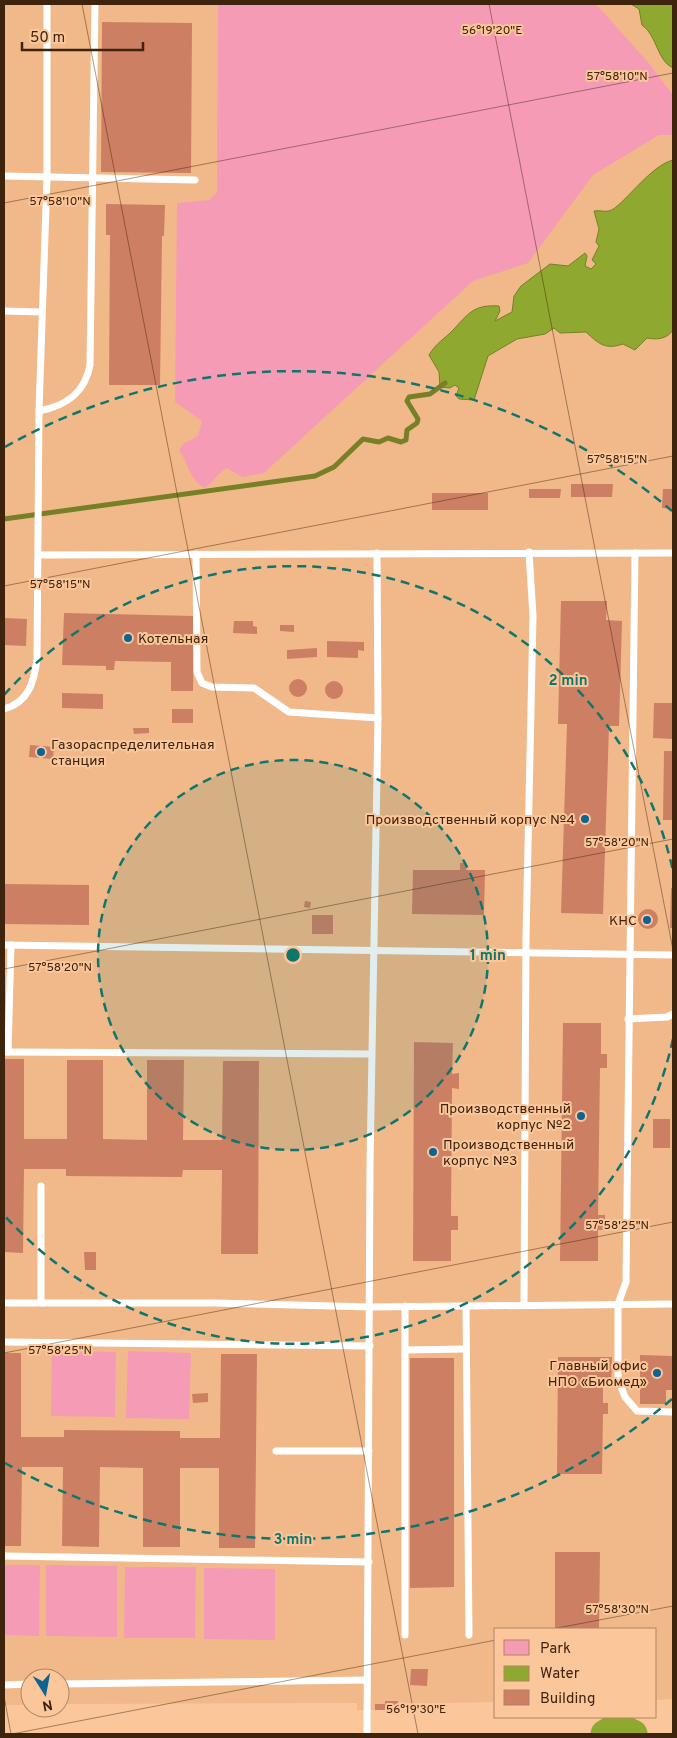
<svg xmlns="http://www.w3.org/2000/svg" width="677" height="1738" font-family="Overpass,sans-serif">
<rect width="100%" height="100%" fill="#fbc69a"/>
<!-- built -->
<path fill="#f1b989" d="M4,4H673V1699L656,1700V1629H496V1702L399,1704L398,1713L386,1714V1710H357V1703L60,1704V1678H30V1705H4Z"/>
<!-- green -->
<g fill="#f59bb6">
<path d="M218,4H596L647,61L673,95V135H659L593,175L528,263L473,281L264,473L242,477L227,468C218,473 214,481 205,488C190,481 188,463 179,450L184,443L198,436L202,421L175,402L177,203L209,200L217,192Z"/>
<path d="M52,1351L116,1352L115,1417L51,1416Z"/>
<path d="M128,1351L191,1353L189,1419L126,1418Z"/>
<path d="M4,1565H40L39,1636L4,1635Z"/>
<path d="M46,1565L117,1566V1637L46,1636Z"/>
<path d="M125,1567H196L195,1638H124Z"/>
<path d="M204,1568L275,1569V1640L204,1639Z"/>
</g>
<!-- water -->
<g fill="#8fa830" stroke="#778026">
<path d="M631,4H673V68C657,61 657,35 642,25L639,9Z"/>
<path d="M673,160V330C667,339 657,340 647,338L635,350L623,344C605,350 599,344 586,332L560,333L554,328L545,334L517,339L488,356L474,400L459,399L456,396L459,388L455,385L450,388L440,387L439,372L429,355C435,345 441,341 449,334C467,317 470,304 499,306L500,311L495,321L512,312L514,296L521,286L550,264L568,266L585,253L587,256L585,266L591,269L596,264L592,260L599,246L596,242L599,229L594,211C599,210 605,212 609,211C622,208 649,166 673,160Z"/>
</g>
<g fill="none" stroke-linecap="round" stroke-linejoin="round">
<!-- stream -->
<path stroke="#778026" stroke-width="5" d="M4,519L315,476L334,467L363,439L379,442L388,438L401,442L406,440L407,430L417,423L418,419L407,401L409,397L430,394L445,383"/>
<!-- river -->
<path stroke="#8fa830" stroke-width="29" d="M605,1734C617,1726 620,1727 633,1734"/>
</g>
<!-- building -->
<g fill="#cc7f63">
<path d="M102,22L192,23L191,173L101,172Z"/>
<path d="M106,204L165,205L164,236H162L160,385H109L110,235H106Z"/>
<path d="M571,484H613L612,497H571Z"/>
<path d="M529,489H561L560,498H529Z"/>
<path d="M663,489H673V509L662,508Z"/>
<rect x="432" y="493" width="56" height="17"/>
<path d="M561,601H607L606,620L622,621L619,726H609L603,914L561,913L567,724H558Z"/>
<path d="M64,613L194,616L193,691H171V662L115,661L114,670H106V666L62,665Z"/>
<path d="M4,618L27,619L26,646L4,645Z"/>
<path d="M234,621H253V626L257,627V634L233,633Z"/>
<path d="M280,625H294V632L280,631Z"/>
<path d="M327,641L364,642V651L358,650V658L327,657Z"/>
<path d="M317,648V657L287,659V650Z"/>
<circle cx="298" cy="688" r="9"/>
<circle cx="334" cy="690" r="9"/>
<path d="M62,693L103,694V709L62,708Z"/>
<path d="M654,703H673V739L653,738Z"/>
<rect x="172" y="709" width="21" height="14"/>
<path d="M133,728H149V733L134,734Z"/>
<path d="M30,745L54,747L53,759L29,757Z"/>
<path d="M664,751H673V820H663Z"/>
<path d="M460,863H466V870H485L484,915L412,914L413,870H460Z"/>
<path d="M4,884L89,885V925L4,924Z"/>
<path d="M671,888H673V928H670Z"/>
<path d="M305,901L311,902L310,908L304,907Z"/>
<circle cx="648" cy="919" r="10"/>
<rect x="312" y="915" width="21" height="19"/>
<path d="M563,1023H601V1054H607V1068H600L598,1215H605V1230H598V1261H560Z"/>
<path d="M414,1042L453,1043L452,1074L459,1073V1089L452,1088L451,1216H458V1230H451V1261H413Z"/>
<path d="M4,1059H24V1139H67V1060H103V1139L147,1140V1060H184L183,1140H222L223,1061H259L258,1254H221L222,1170H183L182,1177L66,1176V1169H24L23,1253L4,1252Z"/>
<rect x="653" y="1119" width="17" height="29"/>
<path d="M84,1252H96V1270H85Z"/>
<path d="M4,1353H21V1437H64V1430L180,1431V1438H220L221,1354H257L255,1548H219V1468H180V1547H143V1468L100,1467L99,1547L62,1546L63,1467H22L21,1546H4Z"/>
<path d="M640,1355L673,1356V1390H666V1404H640Z"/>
<path d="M558,1357H612L611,1387H603V1403H608V1414H603L602,1474H557Z"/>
<path d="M410,1358H454V1587L410,1588Z"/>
<path d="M208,1393V1402L193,1403L192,1394Z"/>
<path d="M555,1552H600L599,1629H555Z"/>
<path d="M411,1669H428L427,1686L410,1685Z"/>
<path d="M385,1701H398V1713L386,1714V1710H375V1704H385Z"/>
</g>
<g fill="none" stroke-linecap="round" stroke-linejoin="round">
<!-- service -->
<g stroke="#fff" stroke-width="7">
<path d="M4,176L195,180"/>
<path d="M4,311L41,312"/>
<path d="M39,411C66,406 85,393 90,365L95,4"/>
<path d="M635,553L626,1282L618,1304V1378L625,1397L637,1411L673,1412"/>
<path d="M196,554L197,672L202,683L212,687L254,688L289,712L378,718"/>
<path d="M39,555L673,553"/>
<path d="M4,709C29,702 34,682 37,659L39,411L47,177V4"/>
<path d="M4,945L673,955"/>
<path d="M628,1019L667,1017L673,1014"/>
<path d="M4,1052L371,1054"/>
<path d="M8,1052L11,945"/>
<path d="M41,1186V1303"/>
<path d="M4,1303H214L371,1307L673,1304"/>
<path d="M524,1305L526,939L533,616L529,552"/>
<path d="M405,1306V1635"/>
<path d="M466,1306L469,1635"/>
<path d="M4,1342L370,1346"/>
<path d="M405,1350L465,1349"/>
<path d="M276,1451H369"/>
<path d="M4,1556L369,1562"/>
<path d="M60,1684L367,1680"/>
<path d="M4,1685L30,1684"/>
<path d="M367,1734L370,1165L378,718L377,553"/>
</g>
</g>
<!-- ticks -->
<path fill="none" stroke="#3e240d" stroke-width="1" stroke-opacity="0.45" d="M82,4L418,1734M489,4L673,950M4,203L673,73M4,586L673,456M4,969L673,839M4,1353L673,1222M552,1629L673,1606M4,1696L11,1734M12,1734L496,1640"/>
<!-- distance rings -->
<circle cx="293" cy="955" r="195" fill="#0f766e" fill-opacity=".12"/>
<g fill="none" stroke="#0f766e" stroke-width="2.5" stroke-dasharray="9 6">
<circle cx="293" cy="955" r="195"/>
<path d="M673 1039A389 389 0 0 1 4 1215M4 695A389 389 0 0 1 673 871"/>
<path d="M672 1399A584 584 0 0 1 5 1463M5 447A584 584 0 0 1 672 511"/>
</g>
<!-- markers -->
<g fill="#0c6495" stroke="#fbc69a" stroke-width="2">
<circle cx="128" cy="638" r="5"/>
<circle cx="41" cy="752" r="5"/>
<circle cx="585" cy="819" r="5"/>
<circle cx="647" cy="920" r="5"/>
<circle cx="581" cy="1116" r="5"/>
<circle cx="433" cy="1152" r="5"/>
<circle cx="657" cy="1373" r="5"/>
</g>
<g text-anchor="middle" stroke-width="4" stroke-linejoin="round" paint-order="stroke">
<!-- poi labels -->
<g font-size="14" fill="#3e240d" stroke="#fbc69a" text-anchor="end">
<text x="138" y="643" text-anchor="start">Котельная</text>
<text x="51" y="749" text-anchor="start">Газораспределительная<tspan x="51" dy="16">станция</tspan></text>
<text x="575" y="824">Производственный корпус №4</text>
<text x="637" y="925">КНС</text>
<text x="571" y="1113">Производственный<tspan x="571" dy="16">корпус №2</tspan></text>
<text x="443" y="1149" text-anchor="start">Производственный<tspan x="443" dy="16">корпус №3</tspan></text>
<text x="647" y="1370">Главный офис<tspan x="647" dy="16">НПО «Биомед»</tspan></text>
</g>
</g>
<g font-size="12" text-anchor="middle" fill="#3e240d" stroke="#fbc69a" stroke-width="4" stroke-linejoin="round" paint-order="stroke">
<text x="492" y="34">56°19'20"E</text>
<text x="617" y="80">57°58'10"N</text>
<text x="60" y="205">57°58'10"N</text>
<text x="617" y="463">57°58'15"N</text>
<text x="60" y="588">57°58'15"N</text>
<text x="617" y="846">57°58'20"N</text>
<text x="60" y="971">57°58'20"N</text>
<text x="617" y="1229">57°58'25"N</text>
<text x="60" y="1354">57°58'25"N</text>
<text x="617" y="1613">57°58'30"N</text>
<text x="416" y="1713">56°19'30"E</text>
</g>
<circle cx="293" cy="955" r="8" fill="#0f766e" stroke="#fbc69a" stroke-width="2.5"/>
<g font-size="15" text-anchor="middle" font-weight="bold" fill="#0f766e" stroke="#fbc69a" stroke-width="4" stroke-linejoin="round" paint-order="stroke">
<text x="568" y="685">2 min</text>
<text x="488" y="960">1 min</text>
<text x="293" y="1544">3 min</text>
</g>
<!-- border -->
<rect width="677" height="1738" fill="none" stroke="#3e240d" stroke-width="10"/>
<!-- legend -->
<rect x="494" y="1628" width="162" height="90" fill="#fbc69a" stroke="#af8562"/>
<rect x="504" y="1640" width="25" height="15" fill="#f59bb6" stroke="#af8562"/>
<text x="540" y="1653" font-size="15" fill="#3e240d">Park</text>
<rect x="504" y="1666" width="25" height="15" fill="#8fa830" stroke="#af8562"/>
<text x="540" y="1678" font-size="15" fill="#3e240d">Water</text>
<rect x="504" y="1690" width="25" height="15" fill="#cc7f63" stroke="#af8562"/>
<text x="540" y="1703" font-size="15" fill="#3e240d">Building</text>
<!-- north arrow -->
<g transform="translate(45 1693) rotate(169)"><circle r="24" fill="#fbc69a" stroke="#af8562"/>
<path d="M0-4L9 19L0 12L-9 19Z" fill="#0c6495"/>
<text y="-8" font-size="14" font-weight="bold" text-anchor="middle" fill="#3e240d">N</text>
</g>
<!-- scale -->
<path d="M22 42v8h121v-8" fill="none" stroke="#3e240d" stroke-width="2.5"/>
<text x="30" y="42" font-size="15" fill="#3e240d" stroke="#fbc69a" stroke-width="4" paint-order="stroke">50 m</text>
</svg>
